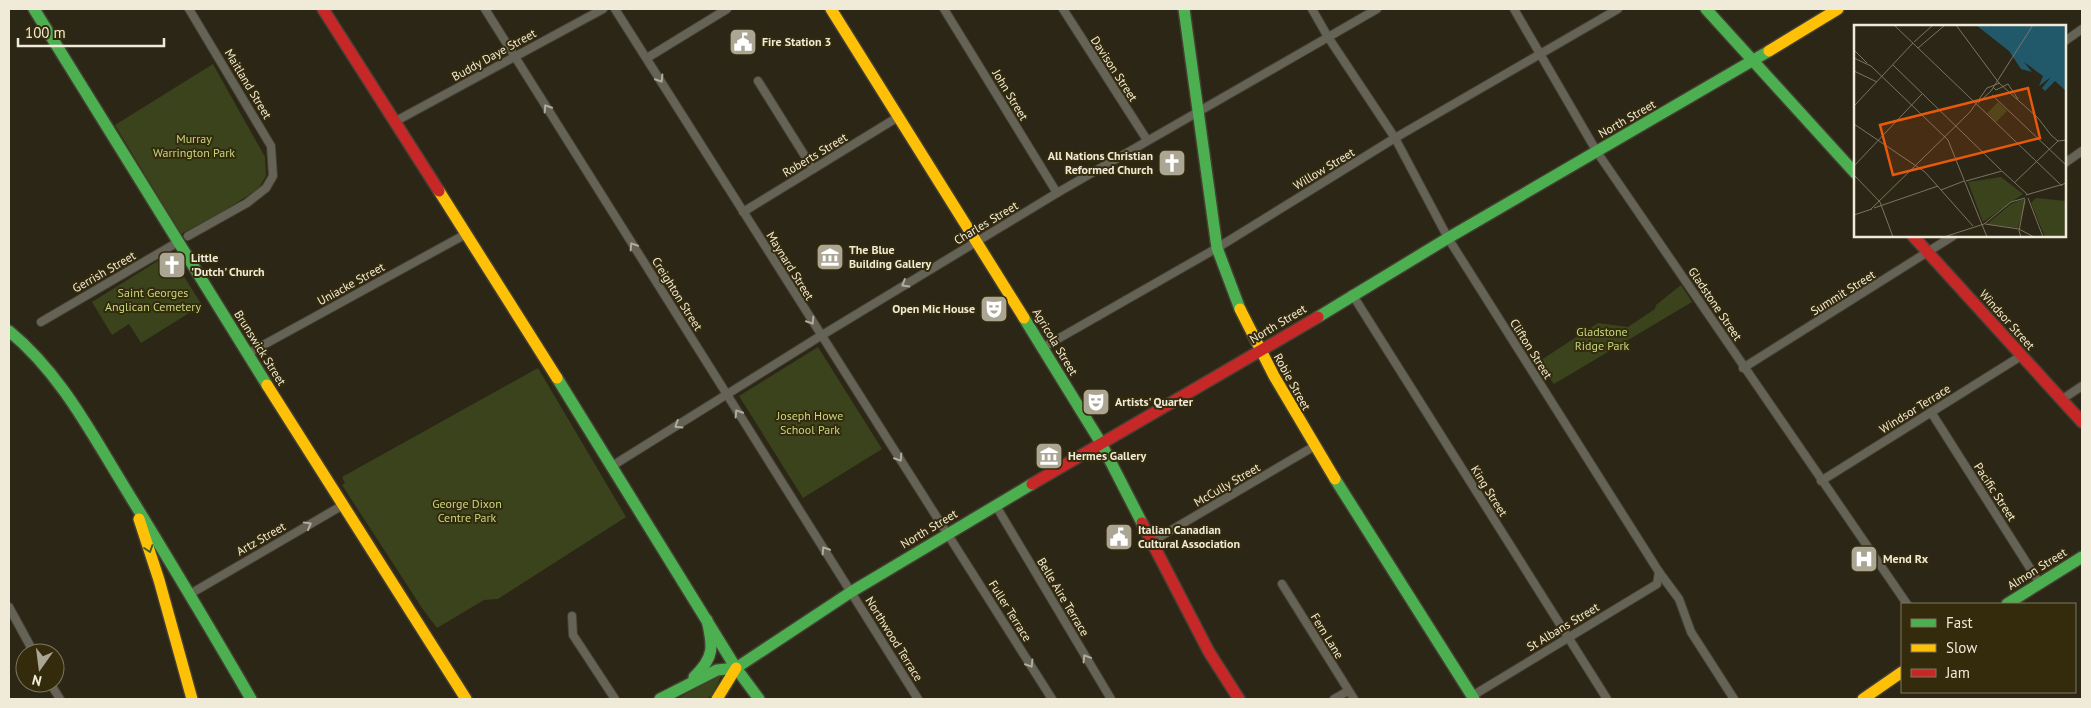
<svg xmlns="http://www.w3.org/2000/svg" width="2091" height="708" font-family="'PT Sans',sans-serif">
<rect width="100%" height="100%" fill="#2b2615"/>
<!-- green -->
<g fill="#3b431c">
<path d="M213,64L265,157L266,176L258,189L224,211L181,234L115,125Z"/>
<path d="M161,259L173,277L181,272L202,305L141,343L129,324L112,335L92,302Z"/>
<path d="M1681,285L1692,302L1554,384L1538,362L1598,323L1628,327L1655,309L1656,305Z"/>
<path d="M818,347L882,449L803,498L739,396Z"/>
<path d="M538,368L626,517L498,599L484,600L437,628L422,608L342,485L345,483L342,477Z"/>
<path d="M718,675L721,676L714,692L707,699H677Z"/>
</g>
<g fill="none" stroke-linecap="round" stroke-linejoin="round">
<defs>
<g id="street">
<path d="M485,9L918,699"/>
<path d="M615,9L1052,699"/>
<path d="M944,9L1057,193"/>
<path d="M1063,9L1147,140"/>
<path d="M1312,9L1328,37L1395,138L1448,238L1659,572L1679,599L1691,632L1734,699"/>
<path d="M1514,9L1597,152L1907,604"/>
<path d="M2065,41L2082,29"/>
<path d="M647,58L727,9"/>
<path d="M758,81L813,169"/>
<path d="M396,121L603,9"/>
<path d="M2065,163L2082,151"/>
<path d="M743,212L898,117"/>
<path d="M188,236L247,203L266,188L273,176L271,146L189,9"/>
<path d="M1352,294L1607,699"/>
<path d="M41,322L178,242"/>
<path d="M1042,348L1217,248L1395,138L1618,9"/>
<path d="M247,354L466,234"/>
<path d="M1743,368L1953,236"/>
<path d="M2061,400L2082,386"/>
<path d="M1931,412L2040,584"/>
<path d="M612,466L814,340L1057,193L1377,9"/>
<path d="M1821,481L2021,356"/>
<path d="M996,506L1111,699"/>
<path d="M1151,542L1313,447"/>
<path d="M1282,584L1354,699"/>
<path d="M190,594L343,505"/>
<path d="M9,607L34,653"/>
<path d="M572,616L573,635L615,699"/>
<path d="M50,683L60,699"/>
<path d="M1472,696L1657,584L1659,572"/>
<path d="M1334,699L1348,691"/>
</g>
<g id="fast">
<path d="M34,9L267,385"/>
<path d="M1184,9L1217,248L1240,309"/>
<path d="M1706,9L1855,173"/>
<path d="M1318,317L1448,238L1769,51"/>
<path d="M1024,318L1101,443L1142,523"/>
<path d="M9,331C59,372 89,429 122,483C166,555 209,626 251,699"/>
<path d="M557,378L736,668L759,699"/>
<path d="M1335,479L1474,699"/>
<path d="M2007,604L2082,557"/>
<path d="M694,677C715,657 713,646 707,620"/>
<path d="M660,699L717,670L736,668L851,592L1032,484"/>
</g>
<g id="slow">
<path d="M831,9L1024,318"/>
<path d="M1769,51L1838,9"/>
<path d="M439,191L557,378"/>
<path d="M1240,309L1274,376L1335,479"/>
<path d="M267,385L466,699"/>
<path d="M139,519L159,580L192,699"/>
<path d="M717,699L736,668"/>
<path d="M1863,699L1902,672"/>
</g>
<g id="jam">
<path d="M323,9L439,191"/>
<path d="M1913,236L2082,422"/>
<path d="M1032,484L1318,317"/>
<path d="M1142,523L1209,652L1239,699"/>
</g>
</defs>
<!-- street casing -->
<use href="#street" stroke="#443f33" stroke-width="10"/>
<!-- fast casing -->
<use href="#fast" stroke="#443f33" stroke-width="14"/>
<!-- slow casing -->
<use href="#slow" stroke="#443f33" stroke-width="14"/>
<!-- jam casing -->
<use href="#jam" stroke="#443f33" stroke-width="14"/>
<!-- street -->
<use href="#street" stroke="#656256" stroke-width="8"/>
<!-- fast -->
<use href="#fast" stroke="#4caf50" stroke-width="11"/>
<!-- slow -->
<use href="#slow" stroke="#ffc107" stroke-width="11"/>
<!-- jam -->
<use href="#jam" stroke="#c62828" stroke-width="11"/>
</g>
<!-- one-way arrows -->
<defs><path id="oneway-chevron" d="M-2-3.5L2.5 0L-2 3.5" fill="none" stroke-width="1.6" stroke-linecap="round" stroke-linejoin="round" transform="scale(1.25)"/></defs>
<g stroke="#b1ad9e">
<use href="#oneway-chevron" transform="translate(660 79) rotate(58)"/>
<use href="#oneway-chevron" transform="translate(547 108) rotate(-122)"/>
<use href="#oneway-chevron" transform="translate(633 246) rotate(-122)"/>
<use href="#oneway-chevron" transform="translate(905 284) rotate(149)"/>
<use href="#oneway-chevron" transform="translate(811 321) rotate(58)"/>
<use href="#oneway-chevron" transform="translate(738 413) rotate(-122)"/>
<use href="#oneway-chevron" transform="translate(678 425) rotate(148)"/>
<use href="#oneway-chevron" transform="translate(899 458) rotate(57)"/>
<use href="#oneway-chevron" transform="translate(308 525) rotate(-29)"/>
<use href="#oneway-chevron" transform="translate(825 550) rotate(-122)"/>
<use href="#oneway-chevron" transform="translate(1086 658) rotate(-121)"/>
<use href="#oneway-chevron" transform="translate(1030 664) rotate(58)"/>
</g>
<use stroke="#3e5f27" href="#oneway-chevron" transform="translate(149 549) rotate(72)"/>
<!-- icons -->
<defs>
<symbol id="civic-square" viewBox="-11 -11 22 22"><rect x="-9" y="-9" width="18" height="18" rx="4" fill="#aba594" stroke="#342a0c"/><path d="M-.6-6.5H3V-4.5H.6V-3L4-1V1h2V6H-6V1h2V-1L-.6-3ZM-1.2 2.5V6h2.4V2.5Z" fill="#fff"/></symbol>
<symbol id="church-square" viewBox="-11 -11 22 22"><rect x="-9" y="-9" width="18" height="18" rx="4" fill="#aba594" stroke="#342a0c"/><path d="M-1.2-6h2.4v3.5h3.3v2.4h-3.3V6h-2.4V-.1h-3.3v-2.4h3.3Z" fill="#fff"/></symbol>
<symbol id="museum-square" viewBox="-11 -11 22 22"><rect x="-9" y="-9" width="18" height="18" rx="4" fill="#aba594" stroke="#342a0c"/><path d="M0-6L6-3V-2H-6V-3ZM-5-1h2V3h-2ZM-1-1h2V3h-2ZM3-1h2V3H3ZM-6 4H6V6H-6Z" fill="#fff"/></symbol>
<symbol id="theatre-square" viewBox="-11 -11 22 22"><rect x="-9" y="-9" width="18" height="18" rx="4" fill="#aba594" stroke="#342a0c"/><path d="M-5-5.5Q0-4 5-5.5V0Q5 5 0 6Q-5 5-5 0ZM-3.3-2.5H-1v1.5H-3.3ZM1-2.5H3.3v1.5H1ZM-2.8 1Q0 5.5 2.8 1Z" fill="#fff"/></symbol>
<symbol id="hospital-square" viewBox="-11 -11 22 22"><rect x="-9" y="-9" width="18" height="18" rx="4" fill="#aba594" stroke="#342a0c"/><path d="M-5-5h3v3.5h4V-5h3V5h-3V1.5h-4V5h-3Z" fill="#fff"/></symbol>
</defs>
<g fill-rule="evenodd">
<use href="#civic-square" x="727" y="26" width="32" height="32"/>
<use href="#church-square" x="1156" y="147" width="32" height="32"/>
<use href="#museum-square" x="814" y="241" width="32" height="32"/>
<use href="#church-square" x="156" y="249" width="32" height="32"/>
<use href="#theatre-square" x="978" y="293" width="32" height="32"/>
<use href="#theatre-square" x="1080" y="386" width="32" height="32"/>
<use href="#museum-square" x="1033" y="440" width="32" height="32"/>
<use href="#civic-square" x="1103" y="521" width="32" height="32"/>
<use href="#hospital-square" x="1848" y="543" width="32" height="32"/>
</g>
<g text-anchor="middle" stroke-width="4" stroke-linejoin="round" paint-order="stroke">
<!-- poi labels -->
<g font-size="12" font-weight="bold" fill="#f0ead9" stroke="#342a0c" text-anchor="start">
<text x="762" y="46">Fire Station 3</text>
<text x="1153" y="160" text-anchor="end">All Nations Christian<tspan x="1153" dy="14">Reformed Church</tspan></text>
<text x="849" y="254">The Blue<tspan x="849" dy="14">Building Gallery</tspan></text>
<text x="191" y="262">Little<tspan x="191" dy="14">'Dutch' Church</tspan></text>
<text x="975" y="313" text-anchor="end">Open Mic House</text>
<text x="1115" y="406">Artists' Quarter</text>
<text x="1068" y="460">Hermes Gallery</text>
<text x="1138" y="534">Italian Canadian<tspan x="1138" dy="14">Cultural Association</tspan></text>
<text x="1883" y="563">Mend Rx</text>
</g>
<!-- street labels -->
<g font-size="12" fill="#f0ead9" stroke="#342a0c">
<text transform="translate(494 55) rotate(-29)" y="4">Buddy Daye Street</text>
<text transform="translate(1114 69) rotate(57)" y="4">Davison Street</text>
<text transform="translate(248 84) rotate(59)" y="4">Maitland Street</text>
<text transform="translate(1010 95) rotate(59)" y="4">John Street</text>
<text transform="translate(1627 119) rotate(-30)" y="4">North Street</text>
<text transform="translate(815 155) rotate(-31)" y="4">Roberts Street</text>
<text transform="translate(1324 169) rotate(-31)" y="4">Willow Street</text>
<text transform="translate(986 223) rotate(-31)" y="4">Charles Street</text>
<text transform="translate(790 266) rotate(58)" y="4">Maynard Street</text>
<text transform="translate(104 272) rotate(-30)" y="4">Gerrish Street</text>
<text transform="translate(351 284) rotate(-29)" y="4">Uniacke Street</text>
<text transform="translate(1843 293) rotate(-32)" y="4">Summit Street</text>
<text transform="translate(677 294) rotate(58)" y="4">Creighton Street</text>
<text transform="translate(1715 304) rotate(56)" y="4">Gladstone Street</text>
<text transform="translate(2007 320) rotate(48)" y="4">Windsor Street</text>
<text transform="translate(1278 324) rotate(-31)" y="4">North Street</text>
<text transform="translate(1055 342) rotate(59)" y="4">Agricola Street</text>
<text transform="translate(260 348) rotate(58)" y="4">Brunswick Street</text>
<text transform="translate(1531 349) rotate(58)" y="4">Clifton Street</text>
<text transform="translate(1292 382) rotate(61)" y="4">Robie Street</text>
<text transform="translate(1915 409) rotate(-32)" y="4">Windsor Terrace</text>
<text transform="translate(1227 485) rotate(-30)" y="4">McCully Street</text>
<text transform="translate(1489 491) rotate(58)" y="4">King Street</text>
<text transform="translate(1995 492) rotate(57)" y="4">Pacific Street</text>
<text transform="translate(929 529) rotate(-31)" y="4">North Street</text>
<text transform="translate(261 539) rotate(-30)" y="4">Artz Street</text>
<text transform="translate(2037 569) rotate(-32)" y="4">Almon Street</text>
<text transform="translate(1063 597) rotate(59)" y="4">Belle Aire Terrace</text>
<text transform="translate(1010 611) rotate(58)" y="4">Fuller Terrace</text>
<text transform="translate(1563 627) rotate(-31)" y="4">St Albans Street</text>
<text transform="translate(1327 636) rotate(58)" y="4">Fern Lane</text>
<text transform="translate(894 639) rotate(58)" y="4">Northwood Terrace</text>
</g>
<!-- park labels -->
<g font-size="12" fill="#c3d87f" stroke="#342a0c">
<text x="194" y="143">Murray<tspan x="194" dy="14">Warrington Park</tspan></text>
<text x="153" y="297">Saint Georges<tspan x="153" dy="14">Anglican Cemetery</tspan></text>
<text x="1602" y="336">Gladstone<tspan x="1602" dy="14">Ridge Park</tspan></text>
<text x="810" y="420">Joseph Howe<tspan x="810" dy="14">School Park</tspan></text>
<text x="467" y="508">George Dixon<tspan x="467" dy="14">Centre Park</tspan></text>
</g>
</g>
<!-- overview -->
<g transform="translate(1854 25)">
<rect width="212" height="212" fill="#2b2615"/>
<path d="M144,77L153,86L142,97L133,88ZM147,152L169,169L129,197L114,157ZM182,173L212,176V212H191L177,178ZM169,174L172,177L164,203L133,199L157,179Z" fill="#3b431c"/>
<path d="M122,0H212V66L201,56L191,66L188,63L197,52L185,61L189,51L170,37L178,47L167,44L155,26Z" fill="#22596a"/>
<path fill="none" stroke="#7a7463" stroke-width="1" d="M40,0L208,161M102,0L145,58L184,93L197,110L204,116L213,115M60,17L79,0M64,23L91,0M0,25L13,38M0,33L17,41L94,115L133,212M39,40L147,145M0,46L23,57M139,62L142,65L154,59L164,74M138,70L213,141M124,78L137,66L179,0M0,81L59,18M0,99L71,147L119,201M0,141L68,69M0,150L26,177L39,212M112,156L148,146L174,170M160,158L204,116M87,165L110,156M172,170L213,158M174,173L189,212M20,183L84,161M17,184L116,87L133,63L146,58M0,190L18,184M131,199L165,204L180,212M90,212L130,199L157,177L171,173M167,212L165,206L171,174"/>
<path fill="#e8590c" fill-opacity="0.15" stroke="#e8590c" stroke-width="2.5" d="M174,63L186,113L39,150L26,100Z"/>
<rect width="212" height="212" fill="none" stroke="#f0ead9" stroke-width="2.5"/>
</g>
<!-- border -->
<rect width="2091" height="708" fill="none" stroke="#f0ead9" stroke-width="20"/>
<!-- legend -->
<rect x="1901" y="603" width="175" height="90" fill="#342a0c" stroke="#7f775e"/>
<rect x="1911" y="619" width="25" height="8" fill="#4caf50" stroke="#7f775e"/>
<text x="1946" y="628" font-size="15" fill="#f0ead9">Fast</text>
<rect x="1911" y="644" width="25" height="8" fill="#ffc107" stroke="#7f775e"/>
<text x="1946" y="653" font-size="15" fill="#f0ead9">Slow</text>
<rect x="1911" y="669" width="25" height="8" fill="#c62828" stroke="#7f775e"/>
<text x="1946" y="678" font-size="15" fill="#f0ead9">Jam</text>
<!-- north arrow -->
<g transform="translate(40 668) rotate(194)"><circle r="24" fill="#342a0c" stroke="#7f775e"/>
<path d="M0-4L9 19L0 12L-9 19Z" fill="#aba594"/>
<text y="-8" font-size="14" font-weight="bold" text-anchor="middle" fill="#f0ead9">N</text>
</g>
<!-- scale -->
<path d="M18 38v8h146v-8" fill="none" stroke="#f0ead9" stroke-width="2.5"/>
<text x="25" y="38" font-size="15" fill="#f0ead9" stroke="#342a0c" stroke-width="4" paint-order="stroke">100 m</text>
</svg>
